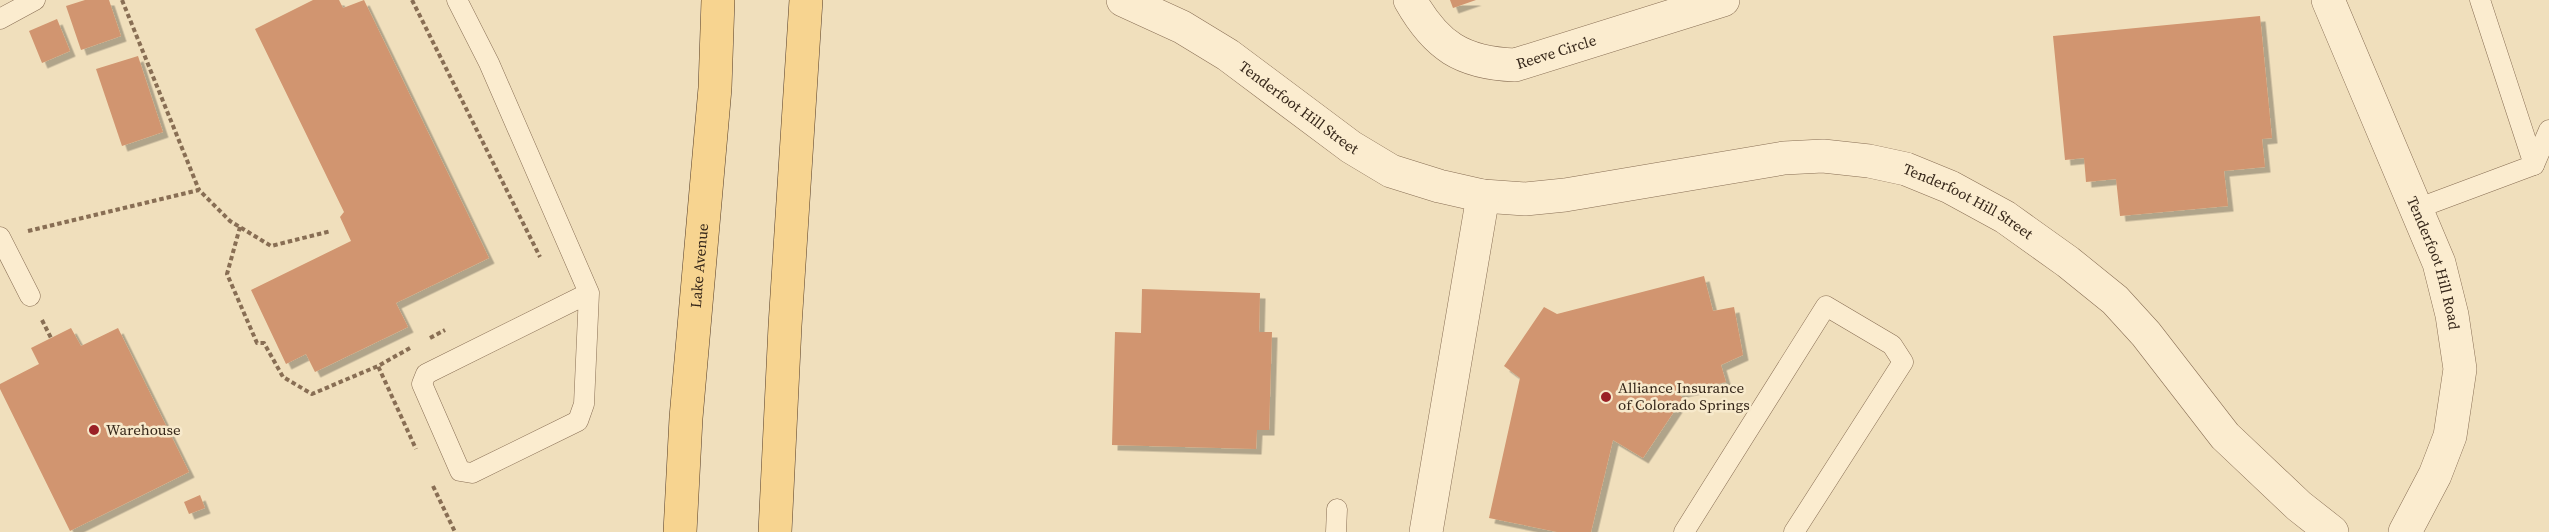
<svg xmlns="http://www.w3.org/2000/svg" width="2549" height="532" font-family="'Source Serif 4',serif">
<defs>
<filter id="shadow"><feDropShadow dx="5.5" dy="5.5" stdDeviation="0" flood-color="#0004"/></filter>
</defs>
<rect width="100%" height="100%" fill="#f0dfbc"/>
<!-- building -->
<g fill="#d1956f" filter="url(#shadow)">
<path d="M85,0H109L121,36L81,50L66,6Z"/>
<path d="M313,0H339L343,8L364,0L489,258L396,303L408,327L315,372L306,354L286,364L251,290L351,241L340,217L344,212L255,29Z"/>
<path d="M1450,0H1476L1453,8Z"/>
<path d="M2260,16L2272,138L2262,139L2265,167L2224,171L2228,206L2120,216L2116,179L2086,182L2084,158L2065,160L2053,36Z"/>
<path d="M57,19L70,51L42,63L29,31Z"/>
<path d="M138,56L163,132L122,146L96,69Z"/>
<path d="M1704,276L1713,311L1734,307L1743,355L1721,365L1726,382L1677,393L1683,398L1643,458L1613,440L1591,532H1557L1489,518L1520,378L1504,366L1544,307L1557,314Z"/>
<path d="M1142,289L1260,293L1259,332H1272L1269,430H1257L1256,449L1112,445L1115,332L1141,333Z"/>
<path d="M71,328L81,346L118,328L189,472L70,531L0,389V384L39,364L31,348Z"/>
<path d="M200,495L205,508L189,514L184,502Z"/>
</g>
<g fill="none" stroke-linecap="round" stroke-linejoin="round">
<defs>
<g id="service">
<path d="M457,0L489,63L589,293L584,404L578,421L472,473L460,471L422,384L426,374L589,293"/>
<path d="M0,19L35,0"/>
<path d="M2534,165L2549,130"/>
<path d="M2416,209L2534,165L2480,0"/>
<path d="M0,237L30,296"/>
<path d="M1336,532L1337,509"/>
<path d="M1684,532L1826,306L1892,345L1903,362L1794,532"/>
</g>
<g id="minor">
<path id="s1" d="M1123,0L1182,27L1228,55L1351,147L1391,171L1439,186L1483,196L1525,199L1565,195L1784,158L1823,156L1869,161L1906,169L1950,187L2005,217L2068,262L2115,300L2146,334L2225,436L2299,506L2332,532"/>
<path id="s2" d="M1410,0C1436,46 1462,63 1515,65L1723,0"/>
<path id="s3" d="M2328,0L2439,263L2452,315L2460,369L2450,436L2435,475L2405,532"/>
<path d="M1426,532L1483,196"/>
</g>
<g id="primary">
<path id="s4" d="M680,532L686,418L715,88L718,0"/>
<path d="M775,532L785,326L806,0"/>
</g>
</defs>
<!-- service casing -->
<use href="#service" stroke="#886e54" stroke-width="21"/>
<!-- minor casing -->
<use href="#minor" stroke="#886e54" stroke-width="34"/>
<!-- primary casing -->
<use href="#primary" stroke="#553d29" stroke-width="34"/>
<!-- path -->
<g stroke="#886e54" stroke-width="4" stroke-dasharray="4.5 3" stroke-linecap="butt">
<path d="M122,0L199,190"/>
<path d="M412,0L540,257"/>
<path d="M240,227L227,274L257,343H264L283,377L312,394L378,366"/>
<path d="M28,231L199,190L230,221L271,246L331,231"/>
<path d="M42,320L51,338"/>
<path d="M430,338L445,330"/>
<path d="M410,348L378,366L416,449"/>
<path d="M433,486L455,532"/>
</g>
<!-- service -->
<use href="#service" stroke="#fbeccf" stroke-width="20"/>
<!-- minor -->
<use href="#minor" stroke="#fbeccf" stroke-width="33"/>
<!-- primary -->
<use href="#primary" stroke="#f7d490" stroke-width="33"/>
</g>
<!-- markers -->
<g fill="#9a2126" stroke="#f7e9cb" stroke-width="2">
<circle cx="1606" cy="397" r="6"/>
<circle cx="94" cy="430" r="6"/>
</g>
<g text-anchor="middle" stroke-width="5" stroke-linejoin="round" paint-order="stroke">
<!-- street labels -->
<g font-size="15" fill="#36271a" stroke="#f7e9cb">
<text dy="5" stroke="none"><textPath href="#s2" startOffset="174">Reeve Circle</textPath></text>
<text dy="5" stroke="none"><textPath href="#s1" startOffset="207">Tenderfoot Hill Street</textPath></text>
<text dy="5" stroke="none"><textPath href="#s1" startOffset="912">Tenderfoot Hill Street</textPath></text>
<text dy="5" stroke="none"><textPath href="#s3" startOffset="284">Tenderfoot Hill Road</textPath></text>
<text dy="5" stroke="none"><textPath href="#s4" startOffset="267">Lake Avenue</textPath></text>
</g>
<!-- poi labels -->
<g font-size="15" fill="#36271a" stroke="#f7e9cb" text-anchor="start">
<text x="1618" y="393">Alliance Insurance<tspan x="1618" dy="17">of Colorado Springs</tspan></text>
<text x="106" y="435">Warehouse</text>
</g>
</g>
</svg>
